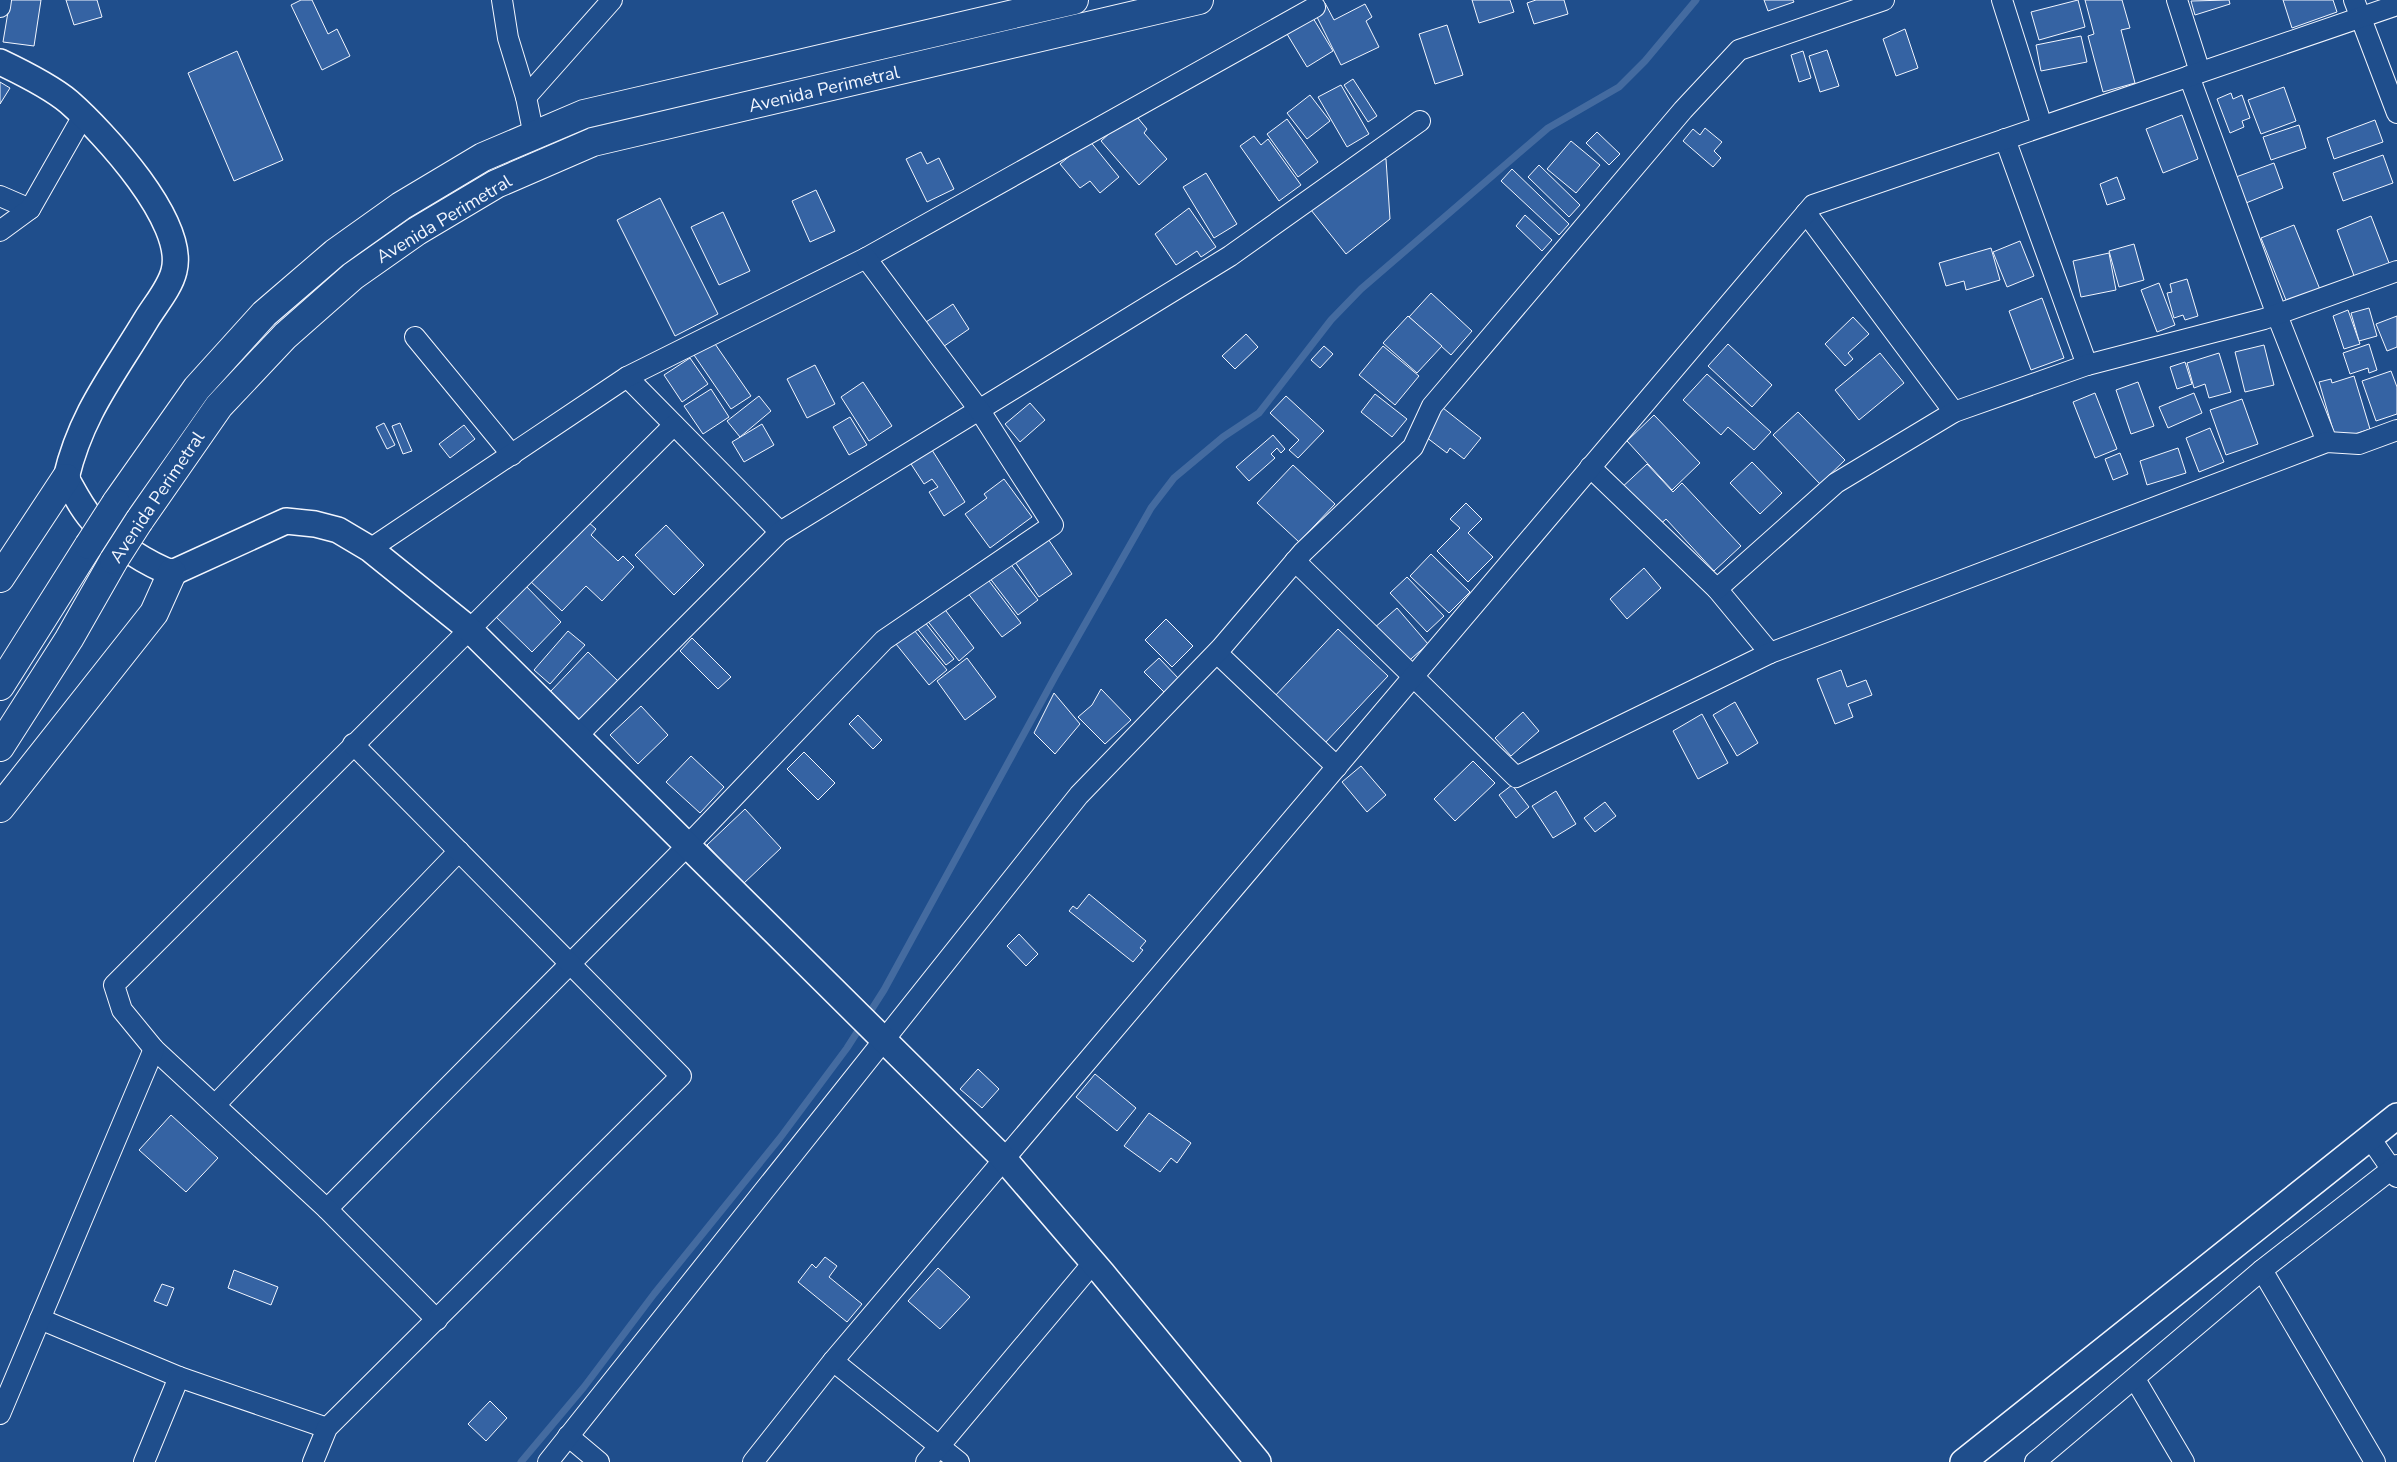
<svg xmlns="http://www.w3.org/2000/svg" width="2397" height="1462" font-family="'Nunito Sans',sans-serif">
<rect width="100%" height="100%" fill="#1f4e8c"/>
<g fill="none" stroke-linecap="round" stroke-linejoin="round">
<!-- stream -->
<path stroke="#446ba0" stroke-width="7" d="M521,1462L584,1387L654,1294L780,1138L847,1048L884,990L1056,675L1151,508L1174,478L1223,437L1259,413L1331,320L1361,289L1548,128L1619,87L1645,61L1696,0"/>
</g>
<!-- building -->
<g fill="#3563a3" stroke="#f2f6ff">
<path d="M10,0H41L34,46L3,42Z"/>
<path d="M66,0H97L102,17L74,25Z"/>
<path d="M301,0H312L328,34L337,29L350,56L322,70L291,5Z"/>
<path d="M1472,0H1510L1514,12L1479,23Z"/>
<path d="M1536,0H1564L1568,14L1534,24L1527,3Z"/>
<path d="M1764,0H1793L1794,2L1768,11Z"/>
<path d="M2078,0L2085,27L2039,40L2031,12Z"/>
<path d="M2085,0H2122L2130,28L2121,30L2135,83L2103,92L2088,36L2094,34Z"/>
<path d="M2229,0L2230,4L2195,15L2191,1Z"/>
<path d="M2283,0H2333L2337,12L2292,28Z"/>
<path d="M1325,3L1334,20L1365,4L1372,17L1366,21L1379,47L1341,65L1313,9Z"/>
<path d="M1313,18L1333,51L1307,67L1287,34Z"/>
<path d="M1447,25L1463,75L1435,84L1419,34Z"/>
<path d="M1905,29L1918,68L1896,76L1883,39Z"/>
<path d="M2081,36L2087,62L2041,71L2036,45Z"/>
<path d="M1827,50L1839,86L1820,92L1809,56Z"/>
<path d="M237,51L283,160L234,181L188,73Z"/>
<path d="M1803,51L1811,78L1799,82L1791,55Z"/>
<path d="M1353,79L1377,116L1368,122L1344,85Z"/>
<path d="M0,82L10,88L0,104Z"/>
<path d="M1341,85L1369,134L1347,147L1318,97Z"/>
<path d="M2284,87L2296,121L2261,134L2248,100Z"/>
<path d="M2231,93L2233,99L2242,95L2250,118L2242,121L2244,127L2230,133L2217,99Z"/>
<path d="M1310,95L1330,121L1307,139L1287,113Z"/>
<path d="M1133,112L1147,129L1144,133L1167,159L1139,185L1101,141Z"/>
<path d="M2182,115L2198,159L2163,173L2146,129Z"/>
<path d="M1287,119L1318,162L1298,177L1267,134Z"/>
<path d="M2375,120L2383,142L2334,159L2327,138Z"/>
<path d="M2299,125L2306,148L2271,160L2263,137Z"/>
<path d="M1705,128L1722,142L1714,151L1721,158L1713,167L1683,141L1693,129L1700,135Z"/>
<path d="M1597,132L1620,154L1609,165L1586,143Z"/>
<path d="M1254,136L1261,145L1268,139L1301,185L1279,201L1240,146Z"/>
<path d="M1089,140L1119,177L1100,193L1090,181L1080,188L1060,164Z"/>
<path d="M1571,141L1600,165L1576,193L1547,169Z"/>
<path d="M921,152L927,164L939,158L954,189L927,202L906,159Z"/>
<path d="M2383,155L2393,183L2343,201L2333,173Z"/>
<path d="M1382,158L1386,159L1390,219L1346,254L1311,210Z"/>
<path d="M2274,163L2283,188L2246,203L2236,177Z"/>
<path d="M1539,165L1580,205L1569,217L1528,177Z"/>
<path d="M1512,169L1569,224L1559,235L1501,181Z"/>
<path d="M1206,173L1237,224L1214,238L1183,187Z"/>
<path d="M2117,177L2125,199L2107,205L2100,184Z"/>
<path d="M816,190L835,231L810,242L792,201Z"/>
<path d="M660,198L718,314L675,336L617,220Z"/>
<path d="M1189,208L1216,247L1201,257L1197,251L1176,265L1155,234Z"/>
<path d="M723,212L750,271L719,285L691,227Z"/>
<path d="M1525,215L1552,240L1542,251L1516,226Z"/>
<path d="M2371,216L2391,268L2356,281L2337,230Z"/>
<path d="M2294,225L2321,292L2288,305L2261,238Z"/>
<path d="M2020,241L2034,276L2007,287L1993,252Z"/>
<path d="M2134,244L2144,280L2119,287L2109,251Z"/>
<path d="M1991,248L2000,280L1966,290L1964,281L1946,286L1939,263Z"/>
<path d="M2109,253L2116,290L2081,297L2073,261Z"/>
<path d="M2187,279L2198,316L2185,320L2183,315L2174,318L2167,293L2172,292L2170,284Z"/>
<path d="M2159,283L2175,325L2157,332L2141,290Z"/>
<path d="M1431,293L1472,331L1451,355L1409,317Z"/>
<path d="M2042,298L2064,358L2031,370L2009,311Z"/>
<path d="M953,304L969,329L937,351L920,326Z"/>
<path d="M2369,308L2377,336L2359,341L2351,313Z"/>
<path d="M2348,310L2360,344L2344,349L2333,316Z"/>
<path d="M1408,316L1442,346L1417,373L1383,343Z"/>
<path d="M2397,316V347L2387,351L2376,324Z"/>
<path d="M1853,317L1869,334L1848,353L1853,359L1845,366L1825,344Z"/>
<path d="M1246,334L1258,347L1235,369L1222,356Z"/>
<path d="M713,341L751,396L731,409L694,355Z"/>
<path d="M1728,344L1772,385L1752,407L1708,366Z"/>
<path d="M2369,344L2377,370L2369,373L2368,368L2350,374L2343,353Z"/>
<path d="M2264,345L2274,385L2245,392L2235,352Z"/>
<path d="M1324,346L1333,354L1320,368L1311,360Z"/>
<path d="M1383,346L1419,376L1395,405L1359,375Z"/>
<path d="M1880,353L1904,383L1859,420L1835,390Z"/>
<path d="M2219,353L2231,392L2209,398L2205,384L2194,388L2187,363Z"/>
<path d="M690,358L708,384L682,402L664,375Z"/>
<path d="M2185,362L2192,384L2177,389L2170,367Z"/>
<path d="M815,365L835,404L807,418L787,379Z"/>
<path d="M2391,371L2397,387V414L2376,421L2362,381Z"/>
<path d="M1707,374L1771,432L1754,450L1728,427L1721,435L1683,400Z"/>
<path d="M2354,376L2370,429L2336,440L2319,382L2331,379L2332,383Z"/>
<path d="M863,382L892,426L869,441L841,397Z"/>
<path d="M2138,382L2154,426L2131,434L2116,390Z"/>
<path d="M711,389L729,417L703,434L684,406Z"/>
<path d="M2095,393L2117,449L2095,458L2073,402Z"/>
<path d="M2194,393L2202,413L2168,428L2159,407Z"/>
<path d="M1375,394L1407,419L1392,437L1361,412Z"/>
<path d="M759,396L771,411L740,437L727,421Z"/>
<path d="M1286,396L1324,431L1298,458L1289,450L1299,440L1270,413Z"/>
<path d="M2242,399L2258,444L2226,455L2210,410Z"/>
<path d="M1030,403L1045,420L1020,442L1005,424Z"/>
<path d="M1443,408L1481,438L1464,459L1450,448L1447,453L1422,434Z"/>
<path d="M1798,412L1845,460L1820,484L1773,435Z"/>
<path d="M1654,415L1700,463L1672,490L1627,441Z"/>
<path d="M850,417L867,445L849,455L833,427Z"/>
<path d="M384,423L395,445L387,449L376,427Z"/>
<path d="M400,423L412,451L403,454L392,426Z"/>
<path d="M762,424L774,445L744,462L732,442Z"/>
<path d="M464,425L475,439L450,458L439,444Z"/>
<path d="M2210,428L2224,462L2199,472L2186,438Z"/>
<path d="M1273,435L1285,449L1281,453L1277,448L1271,454L1275,458L1249,481L1236,467Z"/>
<path d="M2178,448L2186,473L2147,485L2140,461Z"/>
<path d="M932,450L965,502L944,516L929,492L938,487L932,479L924,484L911,464Z"/>
<path d="M2120,453L2128,474L2113,480L2105,459Z"/>
<path d="M1752,462L1782,493L1760,514L1730,483Z"/>
<path d="M1647,464L1673,492L1682,483L1741,546L1714,571L1666,519L1655,529L1619,490Z"/>
<path d="M1293,465L1335,504L1299,542L1257,503Z"/>
<path d="M1004,479L1032,517L990,548L965,514L987,498L984,494Z"/>
<path d="M1466,503L1482,519L1468,533L1493,557L1468,582L1437,551L1460,528L1450,519Z"/>
<path d="M587,521L596,529L591,535L618,561L623,556L634,567L602,601L586,586L562,611L529,580Z"/>
<path d="M666,525L704,565L674,595L635,555Z"/>
<path d="M1046,536L1072,574L1039,597L1013,559Z"/>
<path d="M1431,554L1470,592L1449,613L1410,576Z"/>
<path d="M1009,562L1038,600L1018,615L989,577Z"/>
<path d="M1644,568L1661,588L1627,619L1610,599Z"/>
<path d="M986,577L1021,623L1002,637L967,592Z"/>
<path d="M1407,577L1444,616L1427,632L1390,593Z"/>
<path d="M522,582L561,622L532,652L491,612Z"/>
<path d="M943,607L974,648L959,661L926,619Z"/>
<path d="M1397,608L1428,644L1404,665L1373,629Z"/>
<path d="M1166,619L1193,646L1172,667L1145,640Z"/>
<path d="M924,621L954,659L946,665L916,627Z"/>
<path d="M1338,629L1388,676L1324,744L1274,697Z"/>
<path d="M914,630L947,670L929,685L896,644Z"/>
<path d="M568,631L585,645L550,684L534,670Z"/>
<path d="M692,638L731,677L718,689L680,651Z"/>
<path d="M588,652L619,682L580,721L550,692Z"/>
<path d="M967,658L996,697L965,720L937,681Z"/>
<path d="M1159,658L1179,679L1165,693L1144,672Z"/>
<path d="M1841,670L1847,687L1866,680L1872,695L1848,704L1853,717L1835,724L1817,679Z"/>
<path d="M1101,689L1131,720L1105,744L1078,717L1092,705Z"/>
<path d="M1054,693L1080,724L1055,754L1034,733Z"/>
<path d="M1735,702L1758,743L1737,756L1713,715Z"/>
<path d="M641,706L668,735L638,764L610,735Z"/>
<path d="M1523,712L1539,731L1511,756L1495,738Z"/>
<path d="M1702,714L1728,763L1698,779L1673,731Z"/>
<path d="M858,715L882,740L873,749L849,724Z"/>
<path d="M804,752L835,783L818,800L787,769Z"/>
<path d="M691,756L724,787L700,813L666,782Z"/>
<path d="M1473,761L1495,783L1455,821L1434,799Z"/>
<path d="M1361,766L1386,795L1367,812L1342,782Z"/>
<path d="M1512,785L1529,807L1516,818L1499,795Z"/>
<path d="M1556,791L1576,824L1553,838L1532,806Z"/>
<path d="M1605,802L1616,816L1595,832L1584,818Z"/>
<path d="M745,809L781,848L743,884L707,845Z"/>
<path d="M1089,894L1146,941L1140,948L1143,950L1133,962L1069,911L1073,906L1077,909Z"/>
<path d="M1019,934L1038,954L1026,966L1007,946Z"/>
<path d="M978,1069L999,1089L982,1108L960,1089Z"/>
<path d="M1095,1074L1136,1108L1117,1131L1076,1097Z"/>
<path d="M1149,1113L1191,1143L1177,1163L1171,1158L1160,1172L1124,1146Z"/>
<path d="M171,1115L218,1158L186,1192L139,1150Z"/>
<path d="M825,1257L837,1266L829,1277L862,1304L847,1322L798,1282L812,1264L816,1268Z"/>
<path d="M938,1268L970,1297L940,1329L908,1301Z"/>
<path d="M234,1270L278,1287L271,1305L228,1288Z"/>
<path d="M162,1284L174,1288L167,1306L154,1301Z"/>
<path d="M490,1401L507,1418L486,1441L468,1424Z"/>
</g>
<g fill="none" stroke-linecap="round" stroke-linejoin="round">
<defs>
<g id="minor">
<path d="M502,0L508,38L526,97"/>
<path d="M2002,0L2042,126"/>
<path d="M2177,0L2200,72"/>
<path d="M2354,0L2397,113"/>
<path d="M0,7L1,0"/>
<path d="M2189,76L2277,315L2327,442"/>
<path d="M534,136L526,97L612,0"/>
<path d="M2005,139L2087,365"/>
<path d="M0,196L30,209"/>
<path d="M1806,213L1954,412"/>
<path d="M0,231L30,209L83,116"/>
<path d="M415,337L512,455"/>
<path d="M627,377L780,532"/>
<path d="M1590,467L1717,589L1770,653"/>
<path d="M370,549L627,377L866,258L1315,7"/>
<path d="M1295,561L1516,777L1770,653L2327,442L2359,444L2397,430"/>
<path d="M1717,589L1836,483L1954,412L2087,365L2264,319L2397,271"/>
<path d="M1217,653L1337,767"/>
<path d="M577,736L780,532L1230,256L1420,121"/>
<path d="M216,1104L459,851"/>
<path d="M2370,1138L2397,1177"/>
<path d="M327,1209L687,846L884,640L1053,525L980,411L866,258"/>
<path d="M2262,1270L2375,1462"/>
<path d="M40,1319L179,1377L327,1428"/>
<path d="M437,1320L327,1209L154,1049L122,1010L114,985L674,425"/>
<path d="M833,1361L959,1462"/>
<path d="M2135,1379L2184,1462"/>
<path d="M0,1414L154,1049"/>
<path d="M568,1436L599,1462"/>
<path d="M144,1462L179,1377"/>
<path d="M313,1462L327,1428L681,1076L353,744"/>
<path d="M548,1462L1079,795L1221,648L1303,552L1413,447L1432,406L1683,110L1739,50L1884,0"/>
<path d="M753,1462L833,1361L1813,205L2397,5"/>
<path d="M926,1462L1093,1263"/>
<path d="M2035,1462L2262,1270L2397,1165"/>
</g>
<g id="tertiary">
<path d="M0,62C21,72 51,87 69,102C103,132 187,222 174,271C170,288 155,305 146,320C113,375 81,414 66,478C75,494 83,511 96,524C113,542 149,565 172,573L286,521L315,524L338,530L370,549L468,628L1004,1159L1103,1274L1258,1462"/>
<path d="M1963,1462L2397,1116"/>
</g>
<g id="primary">
<path d="M116,503L197,388L264,314L335,253L401,206L483,157L584,114L1074,0"/>
<path d="M139,521L219,406L285,336L353,276L417,231L496,184L593,142L1199,0"/>
<path d="M0,578L66,478"/>
<path d="M0,686L89,545"/>
<path d="M0,747L69,639L114,560"/>
<path d="M0,808L154,613L172,573"/>
</g>
</defs>
<!-- minor casing -->
<use href="#minor" stroke="#f2f6ff" stroke-width="22"/>
<!-- tertiary casing -->
<use href="#tertiary" stroke="#f2f6ff" stroke-width="28"/>
<!-- primary casing -->
<use href="#primary" stroke="#f2f6ff" stroke-width="30"/>
<!-- minor -->
<use href="#minor" stroke="#1f4e8c" stroke-width="20"/>
<!-- tertiary -->
<use href="#tertiary" stroke="#1f4e8c" stroke-width="25"/>
<!-- primary -->
<use href="#primary" stroke="#1f4e8c" stroke-width="28"/>
<defs>
<g id="primary-bridge">
<path d="M89,545L116,503"/>
<path d="M114,560L139,521"/>
</g>
</defs>
<!-- primary-bridge casing -->
<use href="#primary-bridge" stroke="#f2f6ff" stroke-width="30" stroke-linecap="butt"/>
<!-- primary-bridge -->
<use href="#primary-bridge" stroke="#1f4e8c" stroke-width="28"/>
</g>
<g text-anchor="middle" stroke-width="4" stroke-linejoin="round" paint-order="stroke">
<!-- street labels -->
<g font-size="18" fill="#f2f6ff" stroke="#1f4e8c">
<text transform="translate(824 89) rotate(-13)" y="6">Avenida Perimetral</text>
<text transform="translate(444 219) rotate(-31)" y="6">Avenida Perimetral</text>
<text transform="translate(157 497) rotate(-56)" y="6">Avenida Perimetral</text>
</g>
</g>
</svg>
